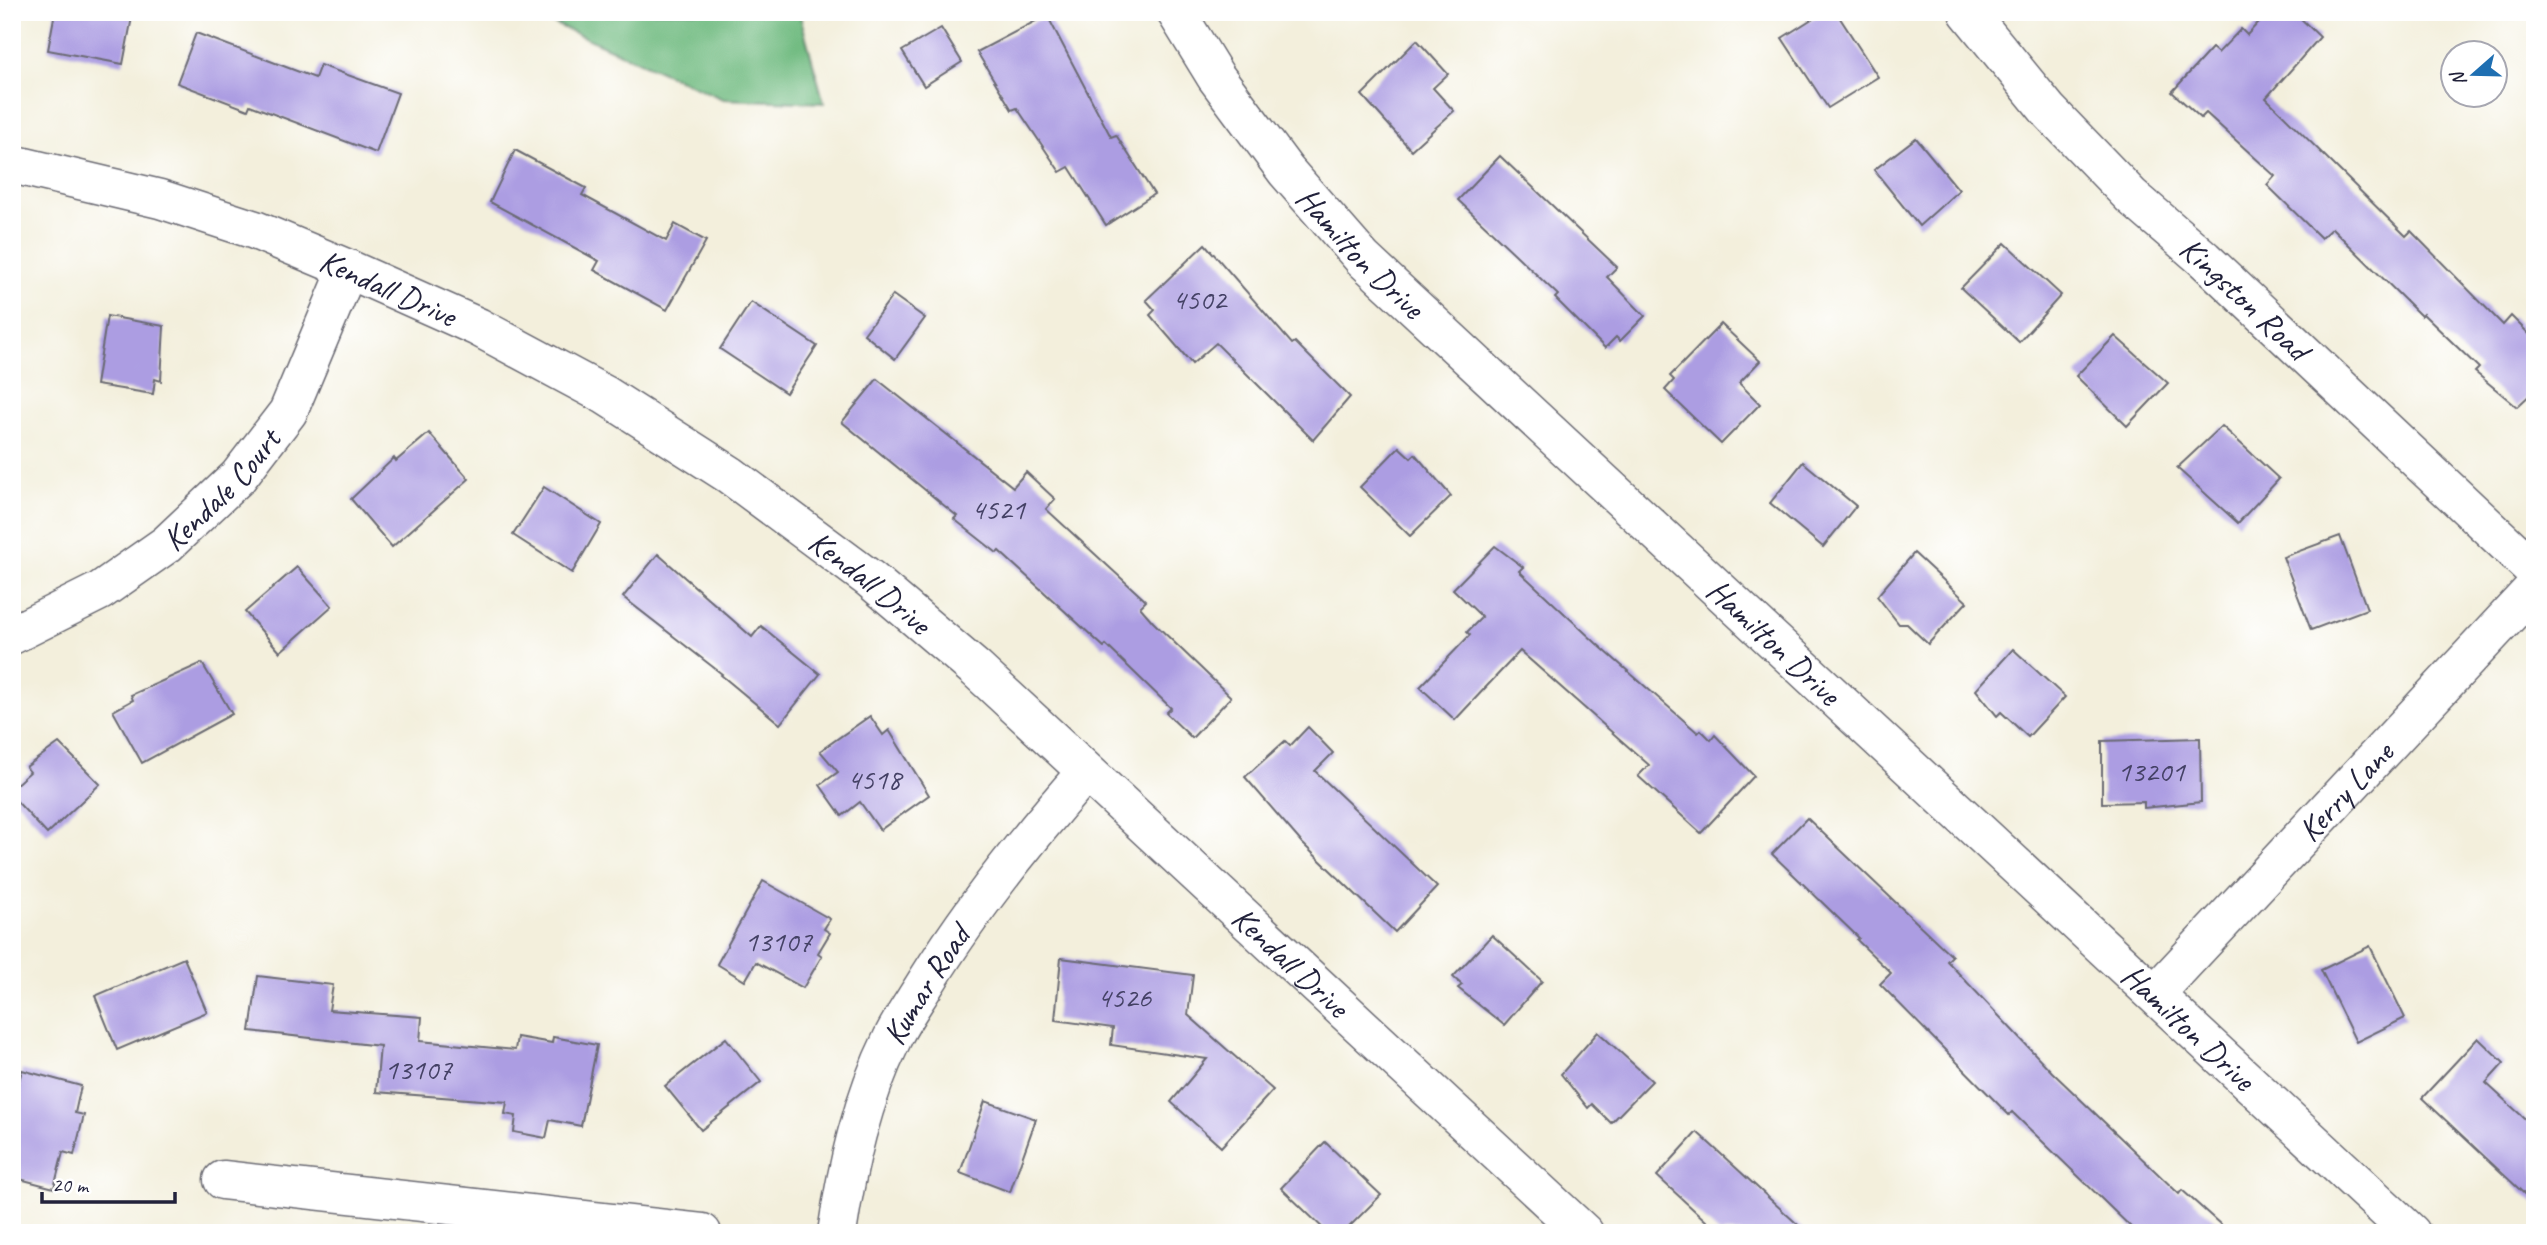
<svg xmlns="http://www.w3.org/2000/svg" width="2547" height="1245" font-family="Caveat,sans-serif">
<rect width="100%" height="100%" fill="#fff"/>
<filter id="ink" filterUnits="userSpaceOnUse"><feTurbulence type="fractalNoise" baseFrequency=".0143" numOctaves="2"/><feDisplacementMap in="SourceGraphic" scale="14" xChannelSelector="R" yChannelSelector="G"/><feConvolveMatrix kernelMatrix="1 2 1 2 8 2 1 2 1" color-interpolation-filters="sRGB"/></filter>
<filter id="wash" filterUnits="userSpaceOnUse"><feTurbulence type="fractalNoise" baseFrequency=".00686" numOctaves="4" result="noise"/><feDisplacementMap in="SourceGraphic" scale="28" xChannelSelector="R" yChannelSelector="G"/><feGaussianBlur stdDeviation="1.57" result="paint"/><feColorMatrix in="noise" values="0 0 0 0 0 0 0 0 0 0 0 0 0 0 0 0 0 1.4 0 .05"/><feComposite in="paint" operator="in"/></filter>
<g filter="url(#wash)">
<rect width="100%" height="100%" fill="#f3efdc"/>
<!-- forest -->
<path fill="#72bc82" stroke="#4a6f5e" stroke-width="2" d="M528,12H799L824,103L723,99Z"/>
<g id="blocks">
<!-- building -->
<g fill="#ac9de2">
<path d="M55,12H133L123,64L48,50Z"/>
<path d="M1823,12H1836L1878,77L1828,108L1782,38Z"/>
<path d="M2268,12H2294L2320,37L2266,98L2406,236L2411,231L2503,325L2511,316L2535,340V390L2517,407L2475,372L2479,368L2423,314L2421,316L2332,228L2321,238L2267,185L2275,176L2206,113L2201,118L2172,92L2212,48L2218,53L2241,29L2247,35Z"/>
<path d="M1047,15L1111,137L1116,135L1154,194L1106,225L1069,167L1060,172L1017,108L1012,110L977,52Z"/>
<path d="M941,28L962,62L924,86L902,51Z"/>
<path d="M196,33L315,78L320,65L398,93L376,153L250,105L248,110L177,83Z"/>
<path d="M1417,40L1448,74L1433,88L1454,111L1411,150L1362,95Z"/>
<path d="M1916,138L1959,190L1919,226L1874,170Z"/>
<path d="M515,150L586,188L582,195L666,241L675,224L706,241L667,310L594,270L599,261L490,202Z"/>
<path d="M1500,156L1617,267L1607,277L1645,316L1620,341L1616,337L1605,348L1555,298L1558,295L1458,200Z"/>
<path d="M2005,243L2061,295L2019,342L1961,288Z"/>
<path d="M1205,244L1292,344L1295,342L1350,397L1313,440L1216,343L1192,364L1150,315L1155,310L1146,300Z"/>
<path d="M893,295L925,318L895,359L864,334Z"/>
<path d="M751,302L817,346L786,393L720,349Z"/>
<path d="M107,316L164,326L161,381L155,379L153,394L96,385Z"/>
<path d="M1721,324L1760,361L1739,383L1760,404L1721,444L1665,390L1674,380L1670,376Z"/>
<path d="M2115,336L2168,383L2127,426L2076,376Z"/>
<path d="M877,379L1013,487L1026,472L1055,499L1046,509L1146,601L1140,607L1153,622L1231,697L1192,738L1166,713L1171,708L1106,645L1104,647L999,551L997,553L954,519L957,516L842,422Z"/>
<path d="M2222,426L2279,479L2238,523L2177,468Z"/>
<path d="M429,433L469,479L392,547L351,499L394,458L396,461Z"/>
<path d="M1399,447L1411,458L1415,454L1451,496L1410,536L1360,487Z"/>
<path d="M1803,462L1856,506L1823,547L1770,503Z"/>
<path d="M544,487L601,524L572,573L513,535Z"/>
<path d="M2340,536L2367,609L2311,630L2283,557Z"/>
<path d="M1495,546L1523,567L1519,571L1596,643L1698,733L1701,730L1711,740L1715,735L1754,776L1701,833L1638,776L1649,765L1520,651L1455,720L1420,687L1470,635L1467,632L1482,617L1453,589Z"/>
<path d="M1914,553L1967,602L1928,644L1907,624H1899L1877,596Z"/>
<path d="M658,554L752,637L761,626L820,674L780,724L721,675L722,674L623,597Z"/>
<path d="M297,567L332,606L280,652L245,612Z"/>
<path d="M2013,649L2065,697L2028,737L2001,712L1997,716L1976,690Z"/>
<path d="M202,663L232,714L142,763L113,711L133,700L131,695Z"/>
<path d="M870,716L883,735L889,730L929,795L880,830L860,802L842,816L820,785L838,772L820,751Z"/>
<path d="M1308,727L1333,753L1315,771L1437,887L1395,932L1302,843L1245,777L1285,741L1290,746Z"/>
<path d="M2200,738L2201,802L2144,808V802L2102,803V741Z"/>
<path d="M59,743L100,784L47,834L12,796V788L30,772L26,767Z"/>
<path d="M1807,818L1952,956L1947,961L2052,1072L2179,1194L2182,1190L2230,1233H2137L2012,1112L2009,1115L1880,984L1891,973L1857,940L1859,938L1772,854Z"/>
<path d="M763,881L830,919L824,929L830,933L818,953L822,956L803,988L756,962L745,981L717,964Z"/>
<path d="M1492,935L1542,981L1504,1025L1458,988L1462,985L1453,977Z"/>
<path d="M2370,946L2405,1018L2356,1042L2321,970Z"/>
<path d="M184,958L207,1012L117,1050L95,996Z"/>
<path d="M1061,958L1193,975L1188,1015L1273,1090L1221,1147L1171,1102L1207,1059L1111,1045L1113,1028L1055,1020Z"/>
<path d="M258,976L333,985L329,1010L422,1017L420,1041L515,1050L517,1037L552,1043L553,1037L597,1045L581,1126L550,1120L546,1138L514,1132L516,1116L505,1114L507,1102L376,1092L380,1046L250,1031Z"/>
<path d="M1598,1032L1652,1081L1611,1123L1592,1104L1588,1108L1561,1074Z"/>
<path d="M726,1038L761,1082L701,1130L665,1086Z"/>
<path d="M2478,1038L2504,1063L2486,1083L2535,1128V1204L2422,1098Z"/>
<path d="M22,1070L81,1086L75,1113L84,1115L74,1155L63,1152L54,1188L12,1177V1107Z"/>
<path d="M985,1101L1036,1119L1010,1192L960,1173Z"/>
<path d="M1697,1132L1807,1233H1719L1657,1176Z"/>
<path d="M1325,1142L1381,1195L1343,1233H1328L1281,1188Z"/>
</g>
</g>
</g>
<g filter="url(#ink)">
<use href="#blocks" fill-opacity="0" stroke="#6b6a73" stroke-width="2"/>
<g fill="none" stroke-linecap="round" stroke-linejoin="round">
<defs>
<g id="minor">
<path id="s1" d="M1176,12L1216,77L1286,171L1363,259L2411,1233"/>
<path id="s2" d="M1968,12L2048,110L2131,196L2204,259L2535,571"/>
<path id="s3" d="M12,164L160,199L255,230L348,269L478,327L605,395L730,475L870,579L976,669L1584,1233"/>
<path id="s4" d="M12,635L100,591L167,544L238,477L288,412L348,269"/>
<path id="s5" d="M2155,994L2535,587"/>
<path d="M223,1180L702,1233"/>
<path id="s6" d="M837,1233C847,1166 862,1100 892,1039C901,1020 914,1002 925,984C972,908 1027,839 1086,772"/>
</g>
</defs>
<!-- minor casing -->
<use href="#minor" stroke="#6b6a73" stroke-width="41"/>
<!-- minor -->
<use href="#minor" stroke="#fff" stroke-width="38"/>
</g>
</g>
<g text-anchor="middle" stroke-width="5" stroke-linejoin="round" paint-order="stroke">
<!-- number labels -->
<g font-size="30" fill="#444165">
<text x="1199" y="309">4502</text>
<text x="998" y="519">4521</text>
<text x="2151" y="781">13201</text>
<text x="874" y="789">4518</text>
<text x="778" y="951">13107</text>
<text x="1124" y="1007">4526</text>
<text x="418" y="1079">13107</text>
</g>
<!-- street labels -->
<g font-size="33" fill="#22223b" stroke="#fff">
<text dy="12" stroke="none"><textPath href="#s1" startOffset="304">Hamilton Drive</textPath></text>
<text dy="12" stroke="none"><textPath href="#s3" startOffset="397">Kendall Drive</textPath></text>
<text dy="12" stroke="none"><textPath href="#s2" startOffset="399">Kingston Road</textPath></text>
<text dy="12" stroke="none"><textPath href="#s4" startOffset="257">Kendale Court</textPath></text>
<text dy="12" stroke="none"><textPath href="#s3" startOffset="964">Kendall Drive</textPath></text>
<text dy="12" stroke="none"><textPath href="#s1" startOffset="872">Hamilton Drive</textPath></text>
<text dy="12" stroke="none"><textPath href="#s5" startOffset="278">Kerry Lane</textPath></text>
<text dy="12" stroke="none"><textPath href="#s3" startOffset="1531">Kendall Drive</textPath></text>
<text dy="12" stroke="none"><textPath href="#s6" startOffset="266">Kumar Road</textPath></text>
<text dy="12" stroke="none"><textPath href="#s1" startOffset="1438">Hamilton Drive</textPath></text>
</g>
</g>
<!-- margin -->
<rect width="2547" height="1245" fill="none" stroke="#fff" stroke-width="42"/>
<!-- north arrow -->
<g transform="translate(2474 74) rotate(250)"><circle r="33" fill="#ffffff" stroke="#a7a7b1" stroke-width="2"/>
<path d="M0-5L12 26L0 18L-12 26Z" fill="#1f6fb2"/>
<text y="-10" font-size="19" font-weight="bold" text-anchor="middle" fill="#22223b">N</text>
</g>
<!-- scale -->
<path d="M42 1192v10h133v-10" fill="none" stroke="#22223b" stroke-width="3.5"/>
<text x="52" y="1192" font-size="21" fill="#22223b" stroke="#ffffff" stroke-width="5" paint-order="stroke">20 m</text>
</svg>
